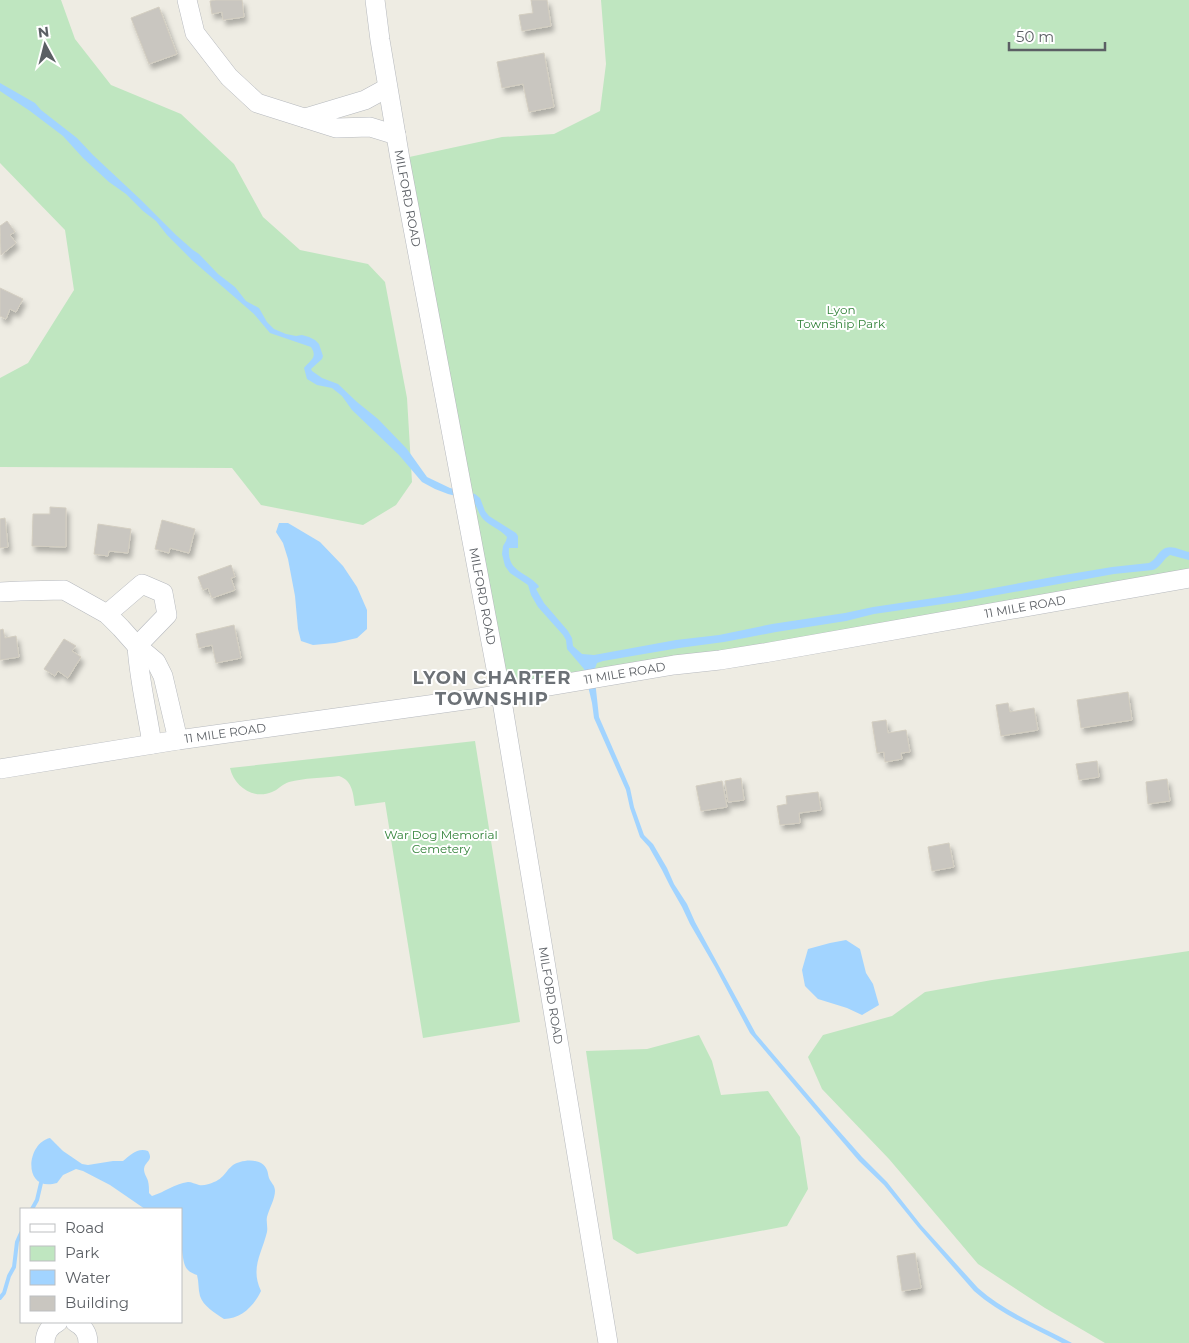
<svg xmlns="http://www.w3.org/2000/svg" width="1189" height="1343" font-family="Montserrat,sans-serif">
<defs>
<filter id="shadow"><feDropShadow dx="3" dy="5" stdDeviation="2.5" flood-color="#0004"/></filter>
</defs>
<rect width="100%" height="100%" fill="#eeece3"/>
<!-- green -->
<g fill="#bfe6c0">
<path d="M0,0H61L75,39L111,85L181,114L234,164L263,217L300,250L368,264L385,282L407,398L412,482L396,505L363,525L261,505L232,468L0,467V378L28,363L74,290L65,230L0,163Z"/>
<path d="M601,0H1189V576L501,694L400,159L502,137L554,134L600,111L606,64Z"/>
<path d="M475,741L520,1022L423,1038L385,802L355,806C353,794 353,781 339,776C323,778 304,778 289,782C282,784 278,790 272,792C253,800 234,786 230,768Z"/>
<path d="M1189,951V1343H1105L1045,1308L978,1264L889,1159L822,1089L808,1057L823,1035L892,1016L925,992L992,980Z"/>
<path d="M699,1035L712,1061L721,1095L768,1091L800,1137L808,1189L787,1226L637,1254L613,1239L586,1051L647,1049Z"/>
</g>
<!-- water -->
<g fill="#a2d4ff">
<path d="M0,83L35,103L41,110L77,138L93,155L141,200L176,235L193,250L199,254L218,274L235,287L246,301L259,308L267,322L274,329L286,334L296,336L302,335L309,337L315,340L319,344L323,356L322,359L311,369L312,371L322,378L338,384L357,402L378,419L407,449L427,477L450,488L475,494L480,498L485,511L489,516L516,533L518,536V548H509C507,572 525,571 538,585L539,587L536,589L544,603L568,631L572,638L573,646L582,654L594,655L676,640L719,635L772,624L845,613L873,607L961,594L1058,576L1112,567L1149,563C1155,560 1156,556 1161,551C1169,543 1180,550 1189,552V560L1170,555C1163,559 1161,567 1153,570L1114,574L964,601L874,614L846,621L776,632L724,642L679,648L603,661L597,663L594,671L599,717L630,788L634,807L644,835L653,844L667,868L674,884L687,904L695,922L756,1034L832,1123L862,1157L887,1182L921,1225L978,1288C1005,1312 1040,1326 1072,1343H1062C1032,1327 1000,1314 974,1291L918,1227L884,1185L859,1161L829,1126L750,1033L715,967L690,924L682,907L670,886L662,870L649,847L640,837L630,808L626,790L594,718L592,703L584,669L567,649L566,640L563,635L538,607L531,595L528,585L510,573L505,566L502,554L503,546L506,541L507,537C500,529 490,526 483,519C478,513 477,505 472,500L448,494L435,489L422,482L399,455L352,410L342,396L332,388L317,385L307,379L304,368C310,360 318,358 311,347L270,333L254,314L193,261L167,235L156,221L143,211L126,194L109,182L83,158L63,136L30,111L0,91Z"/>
<path d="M279,523H288L320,542L343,566L357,587L367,610V629L357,638L335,643L313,645L301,641L298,629L295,596L288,559L283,543L276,532Z"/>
<path d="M846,940L860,949L866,973L873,984L879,1005L862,1015L847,1008L818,999L805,986L802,970L808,949L830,943Z"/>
<path d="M50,1138L63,1151L82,1164L88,1165L113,1161H123C130,1155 138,1147 148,1151C154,1161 145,1161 144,1169C144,1174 147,1177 148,1181C149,1185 149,1189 149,1193L152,1196C165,1192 174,1184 188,1182C192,1182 195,1184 199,1185C203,1186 210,1184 214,1182C226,1178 227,1165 240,1162C250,1159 263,1160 267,1170C268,1172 268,1175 269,1178C271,1183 275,1185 275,1191C275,1199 269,1209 267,1217C266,1222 268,1227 267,1232C262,1253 250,1268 261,1291C254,1306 241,1319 224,1319C215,1313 203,1306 200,1296C198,1289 199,1282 197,1275C194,1274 189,1272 187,1269C180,1261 181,1221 181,1209H145L110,1185L83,1171L76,1169L63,1175L57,1183C22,1193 26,1143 50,1138Z"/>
</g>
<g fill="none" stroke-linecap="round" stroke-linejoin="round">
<!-- stream -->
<g stroke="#a2d4ff" stroke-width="4">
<path d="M32,1209L37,1200L41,1183"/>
<path d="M0,1298L4,1293L9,1276L14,1267L17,1242L21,1233"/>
</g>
</g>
<!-- building -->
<g fill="#c9c6c0" stroke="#d3cec1" filter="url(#shadow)">
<path d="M216,0H242L244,17L223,20L222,12L212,14L210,1Z"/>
<path d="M531,0H547L551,26L522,31L519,15L533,13Z"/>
<path d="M159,7L177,54L149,64L131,18Z"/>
<path d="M544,53L554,107L529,112L523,84L502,88L497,62Z"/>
<path d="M7,221L15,232L10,235L16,243L1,255L0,226Z"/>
<path d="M0,288L23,299L16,312L10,309L6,319L0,316Z"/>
<path d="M50,507L66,508V547L32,546L33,514H50Z"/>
<path d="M5,518L8,547L0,548V519Z"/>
<path d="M162,520L195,529L189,553L170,548L169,553L155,549Z"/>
<path d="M98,524L131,529L128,553L109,551L108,556L94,554Z"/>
<path d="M231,565L235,577L231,578L235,590L212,598L208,588L203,590L198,577Z"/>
<path d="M234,625L241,658L216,663L212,645L199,648L196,634Z"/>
<path d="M3,629L5,638L16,636L19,657L0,660V630Z"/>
<path d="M64,639L76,646L72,651L81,657L68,678L58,671L55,676L44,669Z"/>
<path d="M1128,692L1132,720L1081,728L1077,700Z"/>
<path d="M1008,703L1010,712L1034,708L1038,730L1001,736L996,705Z"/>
<path d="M886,720L888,733L906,730L910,752L901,753L902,759L885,762L884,752L877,753L872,722Z"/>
<path d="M1097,761L1099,777L1079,780L1076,764Z"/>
<path d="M741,778L744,800L728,802L725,781Z"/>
<path d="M1167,779L1170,801L1148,804L1146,782Z"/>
<path d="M722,781L727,807L701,811L696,786Z"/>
<path d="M818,792L821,810L799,813L800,823L780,825L777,806L787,804L786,796Z"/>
<path d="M949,843L954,867L932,871L928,847Z"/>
<path d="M915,1253L921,1288L902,1291L897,1256Z"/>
</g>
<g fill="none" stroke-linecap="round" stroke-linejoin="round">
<defs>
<g id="minor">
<path d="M187,0L195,33L229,77L257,103L336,128L370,127L396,135"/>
<path id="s1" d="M375,0L380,40L400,159L501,695L608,1343"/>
<path d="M305,118L365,100L387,88"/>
<path d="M0,592L20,591L64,590L107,614L121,628L137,646L156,662L163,676L178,740"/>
<path d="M107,614L142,584L163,593L167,615L137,646C139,679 147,711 152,744"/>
<path id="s2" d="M0,769L178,740L472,699L674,665L720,660L770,652L1189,578"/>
<path d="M75,1322C84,1327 88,1333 88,1343"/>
<path d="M45,1343C45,1333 49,1327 58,1322"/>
</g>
</defs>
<!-- minor casing -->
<use href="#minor" stroke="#b6b9be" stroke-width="20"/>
<!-- minor -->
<use href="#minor" stroke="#fff" stroke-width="19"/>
</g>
<g text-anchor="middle" stroke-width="4" stroke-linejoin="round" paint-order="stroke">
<!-- street labels -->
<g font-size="12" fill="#5b5f64" stroke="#fff">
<text dy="4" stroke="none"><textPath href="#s1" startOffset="201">MILFORD ROAD</textPath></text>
<text dy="4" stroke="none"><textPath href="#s1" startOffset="606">MILFORD ROAD</textPath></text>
<text dy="4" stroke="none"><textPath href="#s2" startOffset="1038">11 MILE ROAD</textPath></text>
<text dy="4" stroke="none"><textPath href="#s2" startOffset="632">11 MILE ROAD</textPath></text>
<text dy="4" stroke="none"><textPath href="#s2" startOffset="228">11 MILE ROAD</textPath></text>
<text dy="4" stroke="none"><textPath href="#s1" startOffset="1011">MILFORD ROAD</textPath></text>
</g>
<!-- park labels -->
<g font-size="12" fill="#33833a" stroke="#fff">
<text x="841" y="314">Lyon<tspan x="841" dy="14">Township Park</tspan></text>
<text x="441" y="839">War Dog Memorial<tspan x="441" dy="14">Cemetery</tspan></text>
</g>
<!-- district labels -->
<g font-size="18" font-weight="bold" letter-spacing="1" fill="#6c7176" stroke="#fff">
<text x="492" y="684">LYON CHARTER<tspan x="492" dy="21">TOWNSHIP</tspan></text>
</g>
</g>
<!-- legend -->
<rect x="20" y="1208" width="162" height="115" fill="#ffffff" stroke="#bdbfc1"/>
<rect x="30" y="1224" width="25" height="8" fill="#ffffff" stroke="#bdbfc1"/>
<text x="65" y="1233" font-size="15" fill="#5b5f64">Road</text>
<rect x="30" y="1246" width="25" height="15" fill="#bfe6c0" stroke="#bdbfc1"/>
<text x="65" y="1258" font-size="15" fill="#5b5f64">Park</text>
<rect x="30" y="1270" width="25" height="15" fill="#a2d4ff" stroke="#bdbfc1"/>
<text x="65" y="1283" font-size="15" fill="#5b5f64">Water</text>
<rect x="30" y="1296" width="25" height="15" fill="#c9c6c0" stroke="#bdbfc1"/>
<text x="65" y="1308" font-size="15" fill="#5b5f64">Building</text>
<!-- north arrow -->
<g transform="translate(45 45) rotate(353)" stroke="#ffffff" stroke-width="4" paint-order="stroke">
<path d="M0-4L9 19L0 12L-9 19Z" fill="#5b5f64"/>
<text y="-8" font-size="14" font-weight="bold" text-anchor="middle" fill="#5b5f64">N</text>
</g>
<!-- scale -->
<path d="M1009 42v8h96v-8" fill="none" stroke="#5b5f64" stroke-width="2.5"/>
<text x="1016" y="42" font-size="15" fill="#5b5f64" stroke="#ffffff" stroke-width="4" paint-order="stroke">50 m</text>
</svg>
